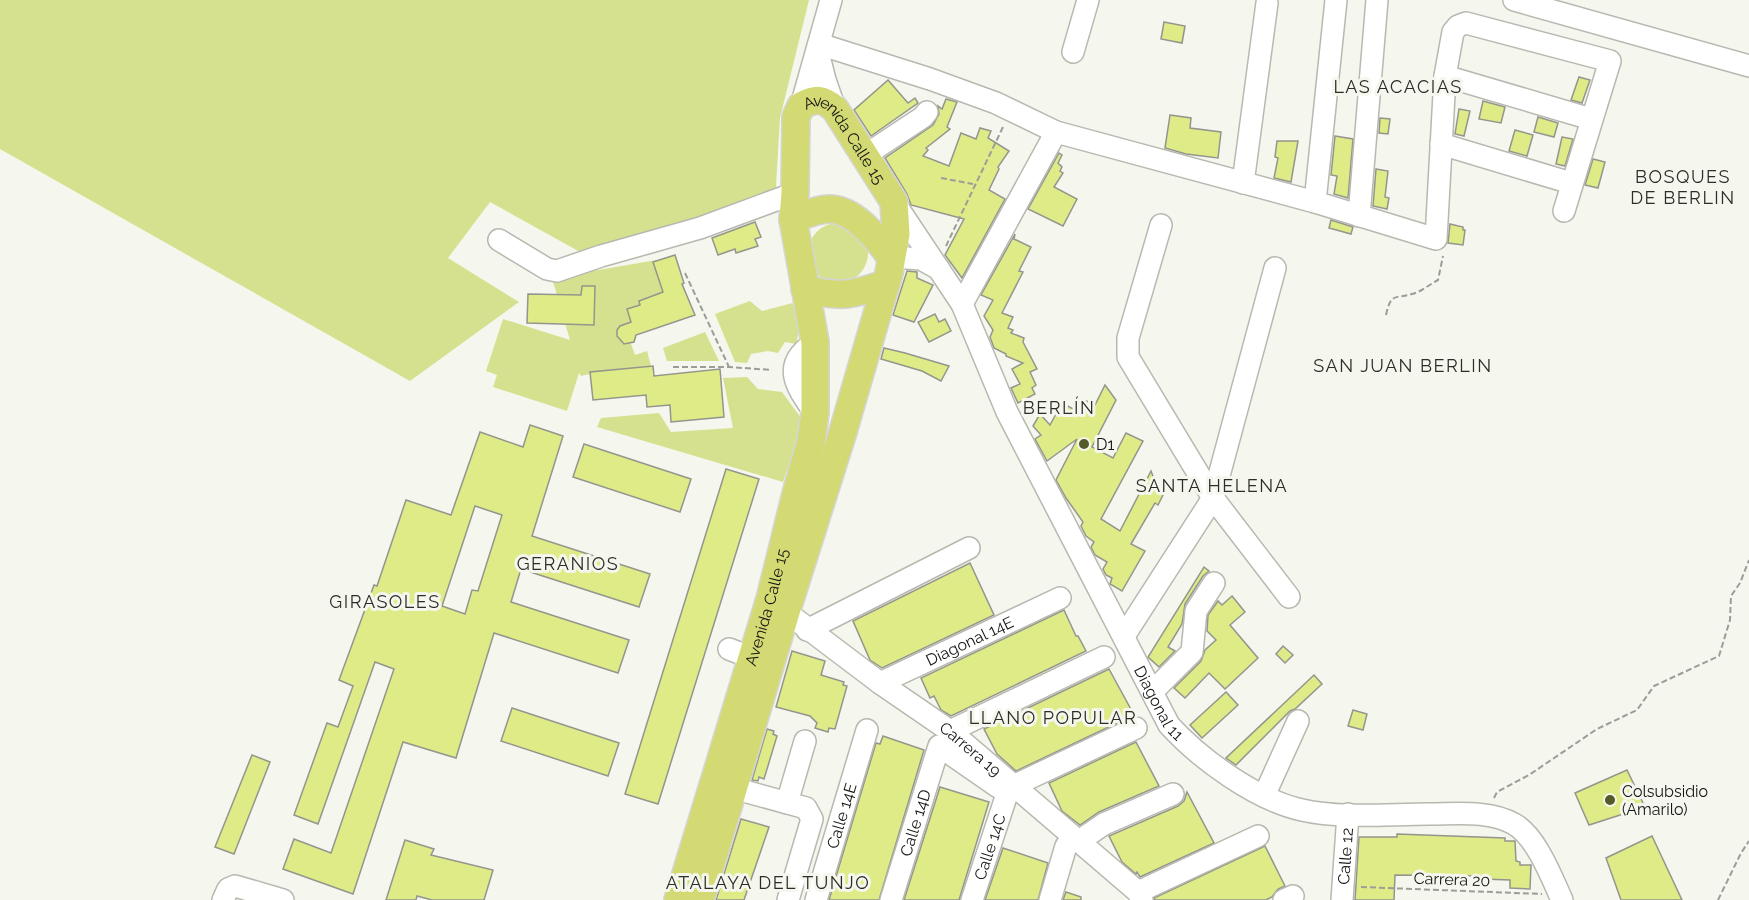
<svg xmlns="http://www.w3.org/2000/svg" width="1749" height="900" font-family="Raleway,sans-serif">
<rect width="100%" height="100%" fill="#f5f6ed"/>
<!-- green -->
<g fill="#d6e18f">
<path d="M0,0H809L780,118L775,203L589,257L490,202L448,258L519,302L410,381L0,149Z"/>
<circle cx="838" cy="253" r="30"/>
<path d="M668,258L682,293L625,327L635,355L647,351L651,366L602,371L581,376L579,373L567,411L493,387L497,375L486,371L503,319L570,340L552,278Z"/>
<path d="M750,301L762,311L793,303L799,331L796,344L785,342L778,353L768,351L751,354L747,363L735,362L715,314Z"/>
<path d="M705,332L719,361H667L663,348Z"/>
<path d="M747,377L758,389L782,392L804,422L783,482L597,427L601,418L659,413L671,432L733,428L723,378Z"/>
</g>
<!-- building -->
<g fill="#dfeb87" stroke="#94958d" stroke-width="1.5" fill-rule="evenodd">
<path d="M1164,22L1185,26L1182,43L1161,39Z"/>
<path d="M1579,77L1590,80L1582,103L1571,100Z"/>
<path d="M888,80L908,103L915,98L918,103L871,136L854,110Z"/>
<path d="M946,99L957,102L947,127L950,129L926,148L928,150L923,156L949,166L961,133L976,139L980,128L991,131L988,138L1009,151L998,167L999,169L989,190L1005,199L962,278L945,255L964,219L911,205L907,194L885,158L933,125L939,114L938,106L942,109Z"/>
<path d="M1483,101L1505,107L1501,123L1479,119Z"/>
<path d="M1459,109L1470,111L1464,136L1455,134Z"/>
<path d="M1170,115L1191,118L1190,128L1221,132L1218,158L1186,154L1165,148Z"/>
<path d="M1538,117L1558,123L1554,137L1534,132Z"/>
<path d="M1380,118L1390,119L1388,134L1379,133Z"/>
<path d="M1515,130L1533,135L1527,156L1509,151Z"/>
<path d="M1335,136L1353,139L1348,198L1334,194L1337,176L1331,175Z"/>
<path d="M1562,137L1573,139L1565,166L1556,164Z"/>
<path d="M1277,141H1298L1291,182L1274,178L1278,158L1275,157Z"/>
<path d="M1059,153L1062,155L1058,163L1062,167L1060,171L1063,173L1054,187L1077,199L1063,226L1028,209Z"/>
<path d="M1593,159L1605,162L1598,188L1585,185Z"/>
<path d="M1376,169L1388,171L1385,197L1389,198L1387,209L1373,206Z"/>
<path d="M1331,220L1353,227L1351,234L1329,228Z"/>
<path d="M755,222L761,237L755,239L758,246L736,253L735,249L718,255L712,238Z"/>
<path d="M1450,224L1463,227V230H1465L1463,245L1448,243Z"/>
<path d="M1015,234L1014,239L1031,247L1019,271L1023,272L1002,313L1013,317L1008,328L1013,330L1011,333L1024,338L1023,342L1037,369L1030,372L1036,385L1032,388L1035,394L1018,403L1011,388L1020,384L1012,369L1023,363L1006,356V354L994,348L990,337L993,330L984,316L993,300L981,295Z"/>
<path d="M675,255L684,283L682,284L695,315L636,335L634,342L624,344L617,336V330L620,326L631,322L627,309L640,305L639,301L663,292L653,262Z"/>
<path d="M907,271L917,272V278L933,285L914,322L893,315Z"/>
<path d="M582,286H595L594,325L527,323L528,294L581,295Z"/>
<path d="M935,314L939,322L945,319L951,331L929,342L918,322Z"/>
<path d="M884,348L905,353L949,366L941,381L922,371L881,359Z"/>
<path d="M653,366L654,376L720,369L724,417L671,422L670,405L647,407L646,395L593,400L590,372Z"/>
<path d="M1105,385L1116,400L1092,447L1113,458L1126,433L1143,441L1101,519L1120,531L1151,471L1156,484L1166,489L1158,505L1155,503L1131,544L1145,551L1122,591L1110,584L1112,578L1106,575L1103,569L1107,562L1095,555L1091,547L1094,542L1086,536L1081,526L1083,522L1066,498L1056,480L1077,439L1047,461L1035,439L1041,435L1033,426L1040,414L1050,425L1062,403L1079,412L1084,400L1095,405Z"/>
<path d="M530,425L563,436L532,536L650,574L639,607L521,569L511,602L629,640L618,673L494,633L456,758L403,742L353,894L283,869L294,839L331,853L394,669L375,662L318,824L294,815L327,723L338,727L353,686L339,680L374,585L377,586L406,500L451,515L480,432L523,447ZM475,506L502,515L478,591L472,590L465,614L442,606Z"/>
<path d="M584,444L691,479L680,512L573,477Z"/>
<path d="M726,469L759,479L658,804L625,794Z"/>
<path d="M970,563L994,615L882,668L870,660L853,621Z"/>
<path d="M1204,567L1209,571L1203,576L1185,604L1182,624L1168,647L1175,651L1159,667L1148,657Z"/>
<path d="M1232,596L1245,612L1230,625L1258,658L1225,689L1209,673L1185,698L1174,688L1201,661L1205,650L1216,640L1207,631L1208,615L1218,601L1222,605Z"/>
<path d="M1064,610L1076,636H1078L1086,651L951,716L941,710L934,696L930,698L921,678Z"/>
<path d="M1283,646L1293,655L1285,663L1276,654Z"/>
<path d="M792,651L825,661L821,675L844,682L843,685L847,686L835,729L829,728L828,732L815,728L817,723L810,716L776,707Z"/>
<path d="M1109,669L1134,715L1016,771L997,754L984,729Z"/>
<path d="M1314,675L1322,684L1295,709L1290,711L1236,765L1226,758Z"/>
<path d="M1226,692L1238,705L1202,738L1190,725Z"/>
<path d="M512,708L619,743L608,776L501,741Z"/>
<path d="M1353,710L1367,714L1363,730L1348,726Z"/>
<path d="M767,729L774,731L773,734L777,736L764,779L759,777L758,781L752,780Z"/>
<path d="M883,736L924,750L879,900H829L876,743L880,744Z"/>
<path d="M1136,742L1159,786L1099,812L1080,825L1062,811L1049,783Z"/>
<path d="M252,755L270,762L234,854L215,847Z"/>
<path d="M1627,770L1645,807L1589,825L1575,793Z"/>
<path d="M940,787L989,802L959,900H904Z"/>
<path d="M1187,792L1214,843L1140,877L1137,872L1136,874L1122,862L1109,836L1178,806L1184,801Z"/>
<path d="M741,819L769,827L744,900H716Z"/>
<path d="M1397,834L1505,838V841H1515L1516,861L1520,862V865H1531L1530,889L1510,888V880L1482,879V876L1395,875L1394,900H1355L1359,837H1397Z"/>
<path d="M1652,836L1682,900H1621L1606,858Z"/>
<path d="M405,840L434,849L431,855L493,870L484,900H432L417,896L416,900H386Z"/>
<path d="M1265,846L1285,886L1278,889L1272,897L1266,900H1155L1154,898Z"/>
<path d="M1003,848L1048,863L1038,900H985Z"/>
<path d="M1066,892L1081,897V900H1063Z"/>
</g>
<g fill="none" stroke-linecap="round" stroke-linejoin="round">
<defs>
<g id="minor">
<path d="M1514,0L1749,66"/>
<path d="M819,44L930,79L996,103L1056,132L1315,202L1436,239L1445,76L1453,32L1458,26L1466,23L1610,61L1564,211"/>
<path d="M818,52L825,80L835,109"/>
<path d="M1073,52L1088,0"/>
<path d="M1445,76L1591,119"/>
<path d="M801,106L831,0"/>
<path d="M1441,144L1571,183"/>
<path d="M864,156L923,117L927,112"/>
<path d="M1243,183L1267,3"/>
<path id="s1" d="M894,202L962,304L1007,412L1169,725C1200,759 1256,800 1302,810C1342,819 1388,814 1429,814C1456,814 1490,810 1514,824C1536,836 1552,878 1562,900"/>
<path d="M1315,202L1336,0"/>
<path d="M1359,216L1377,0"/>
<path d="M1161,225L1128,338V357L1213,498L1289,597"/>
<path d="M499,240L547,269L557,271L601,256L700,228L795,193"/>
<path d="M891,257L921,259L939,269"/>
<path d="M962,304L1056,132"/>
<path d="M815,342C780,365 796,386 815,413"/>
<path id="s2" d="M786,612L880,683L950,731L1138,892L1142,900"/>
<path d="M807,630L969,548"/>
<path d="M1124,636L1213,498L1275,268"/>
<path d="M729,649L752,658"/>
<path id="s3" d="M880,683L1060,598"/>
<path d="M1153,691L1192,652L1196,611L1214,583"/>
<path d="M950,731L1104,657"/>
<path d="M1015,785L1136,728"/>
<path d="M733,788L806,808L812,819L788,900"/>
<path d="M1264,796L1298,721"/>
<path d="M787,803L805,741"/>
<path d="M1079,841L1104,824L1173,794"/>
<path d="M1138,892L1258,836"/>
<path d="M223,900L228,889L235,886L283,900"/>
<path id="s4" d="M816,900L867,730"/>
<path id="s5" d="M891,900L939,746L998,787"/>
<path id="s6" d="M972,900L1007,794"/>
<path d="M1050,900L1066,846"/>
<path d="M1284,900L1293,896"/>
<path id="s7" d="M1342,900L1348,814"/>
</g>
<g id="major">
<path d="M793,219C804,215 817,209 829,209C855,209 877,239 891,257"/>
<path d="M805,289C842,298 850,295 886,284"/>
<path id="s8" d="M678,900L770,599L797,490L811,442L815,413V342L793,219L795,193L796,117L801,106C816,98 822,98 835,109L894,202L896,234L889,273L842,435L786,612L700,900"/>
</g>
</defs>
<!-- minor casing -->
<use href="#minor" stroke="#b7b9b0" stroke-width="24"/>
<!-- major casing -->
<use href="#major" stroke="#d5d5d5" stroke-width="30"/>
<!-- path -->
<g stroke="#9c9d97" stroke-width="2" stroke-dasharray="6 3" stroke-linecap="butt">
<path d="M941,178L973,184"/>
<path d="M946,246L1003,127"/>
<path d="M685,273L729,367"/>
<path d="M1386,315C1391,292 1395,299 1412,294C1421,292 1430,284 1438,280L1443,256"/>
<path d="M673,367H729L772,370"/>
<path d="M1494,798L1497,792L1529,775L1597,729L1637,710L1654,686L1719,656L1730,620L1731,596L1740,583L1749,560"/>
<path d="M1361,887L1542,894"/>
<path d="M1718,900L1741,853L1749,841"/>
</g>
<!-- minor -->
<use href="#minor" stroke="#fff" stroke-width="21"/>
<!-- major -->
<use href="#major" stroke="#d3da73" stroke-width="27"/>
</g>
<!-- markers -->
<g fill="#545a28" stroke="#f5f6ed" stroke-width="2">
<circle cx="1084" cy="444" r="6"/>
<circle cx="1610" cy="800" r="6"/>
</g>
<g text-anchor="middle" stroke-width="6" stroke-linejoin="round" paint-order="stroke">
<!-- street labels -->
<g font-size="16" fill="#151613" stroke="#f5f6ed">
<text dy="6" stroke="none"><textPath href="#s8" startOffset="880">Avenida Calle 15</textPath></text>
<text dy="6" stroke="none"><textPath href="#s8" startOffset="306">Avenida Calle 15</textPath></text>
<text dy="6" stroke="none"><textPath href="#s3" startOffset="99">Diagonal 14E</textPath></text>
<text dy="6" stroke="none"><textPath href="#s1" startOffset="568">Diagonal 11</textPath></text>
<text dy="6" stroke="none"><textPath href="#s2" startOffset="230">Carrera 19</textPath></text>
<text dy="6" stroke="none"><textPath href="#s4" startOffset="88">Calle 14E</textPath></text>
<text dy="6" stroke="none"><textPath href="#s5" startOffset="81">Calle 14D</textPath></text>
<text dy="6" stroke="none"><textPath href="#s6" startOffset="56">Calle 14C</textPath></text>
<text dy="6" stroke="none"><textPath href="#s7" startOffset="44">Calle 12</textPath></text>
<text transform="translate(1452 879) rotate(2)" y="6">Carrera 20</text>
</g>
<!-- poi labels -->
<g font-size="16" fill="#151613" stroke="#f5f6ed" text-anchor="start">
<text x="1096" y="450">D1</text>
<text x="1622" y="797">Colsubsidio<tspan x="1622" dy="18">(Amarilo)</tspan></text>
</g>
<!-- neighbourhood labels -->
<g font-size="18" letter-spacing="1.5" fill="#2c2d26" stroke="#f5f6ed">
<text x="1398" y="93">LAS ACACIAS</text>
<text x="1683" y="183">BOSQUES<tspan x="1683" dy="21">DE BERLIN</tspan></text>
<text x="1403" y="372">SAN JUAN BERLIN</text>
<text x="1059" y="414">BERLÍN</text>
<text x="1212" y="492">SANTA HELENA</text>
<text x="568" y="570">GERANIOS</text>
<text x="385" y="608">GIRASOLES</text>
<text x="1053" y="724">LLANO POPULAR</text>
<text x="768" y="889">ATALAYA DEL TUNJO</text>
</g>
</g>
</svg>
